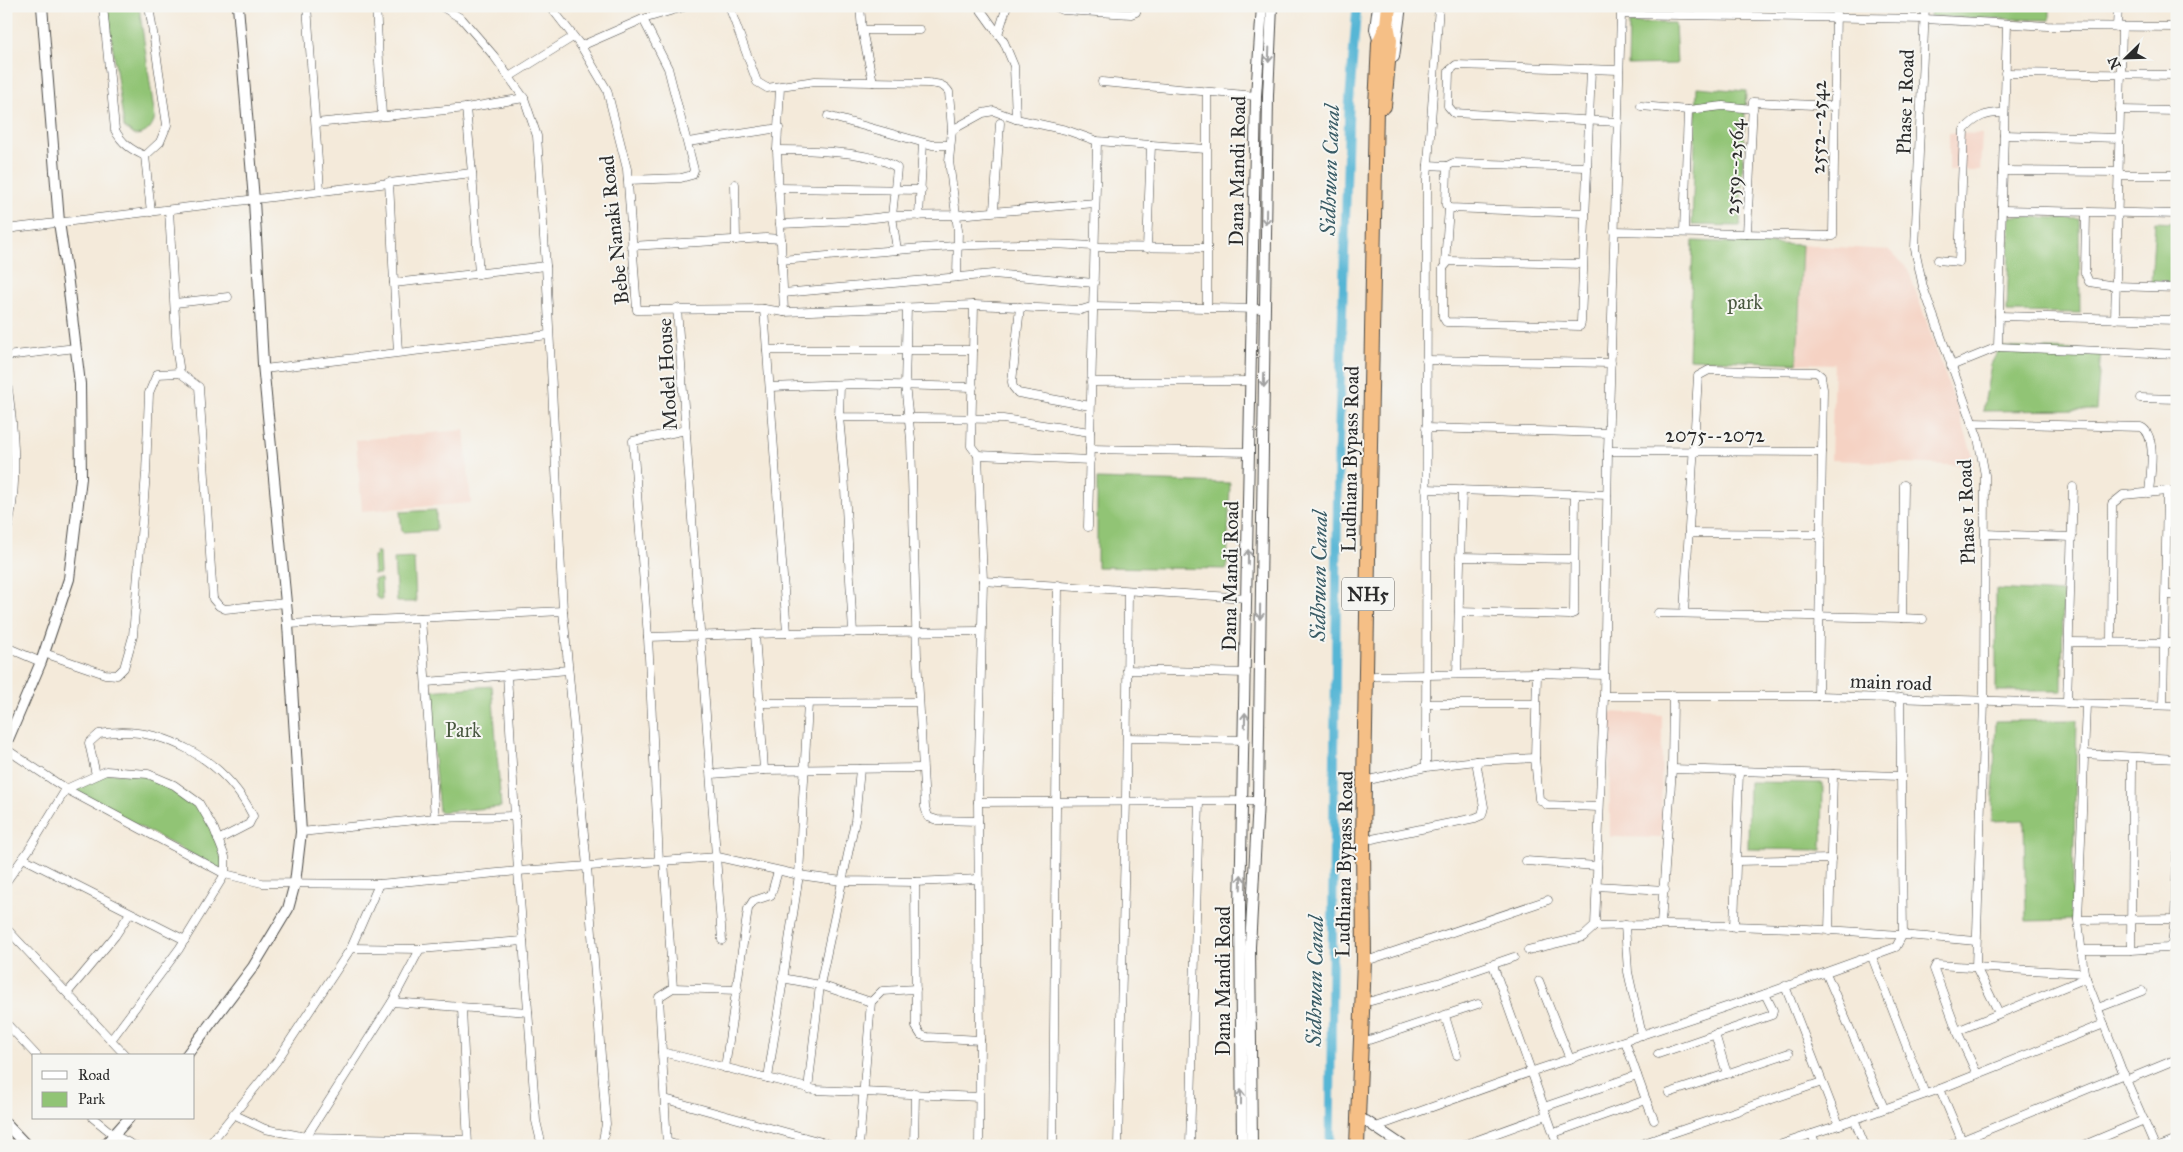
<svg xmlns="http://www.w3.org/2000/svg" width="2183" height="1152" font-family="'IM FELL Great Primer',serif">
<rect width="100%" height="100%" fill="#f6f6f2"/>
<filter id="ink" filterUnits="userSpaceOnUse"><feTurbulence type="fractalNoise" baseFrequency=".02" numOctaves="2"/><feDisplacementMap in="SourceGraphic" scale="10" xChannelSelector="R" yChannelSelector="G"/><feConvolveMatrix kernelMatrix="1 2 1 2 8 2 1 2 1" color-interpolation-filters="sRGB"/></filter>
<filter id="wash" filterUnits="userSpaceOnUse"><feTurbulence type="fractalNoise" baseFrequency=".0096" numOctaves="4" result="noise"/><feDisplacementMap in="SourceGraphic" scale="20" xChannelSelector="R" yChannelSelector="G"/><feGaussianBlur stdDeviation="1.12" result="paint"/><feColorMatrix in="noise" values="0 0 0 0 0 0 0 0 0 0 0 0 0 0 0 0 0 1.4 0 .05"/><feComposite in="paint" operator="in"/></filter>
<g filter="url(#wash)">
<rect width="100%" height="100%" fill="#f4eada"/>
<!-- built -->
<g fill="#f5d2c3">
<path d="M1949,133L1982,134L1980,171H1949Z"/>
<path d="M1802,245L1889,250L1908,269L1959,414L1972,453L1974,466L1831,460L1834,364L1797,363Z"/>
<path d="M464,430L471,503L362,511L356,440Z"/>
<path d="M1609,712L1662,715L1661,838L1610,837Z"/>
</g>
<!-- green -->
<g fill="#91c475" stroke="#5e7850">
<path d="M107,6H139L155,118C151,129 146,135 134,135L124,127Z"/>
<path d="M1931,6H2050V20L1930,17Z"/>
<path d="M1629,23H1675L1677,64L1628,65Z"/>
<path d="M1697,87L1746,91L1740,226L1692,225Z"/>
<path d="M2010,216L2079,219L2080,313L2007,312Z"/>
<path d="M2155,222L2177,223V283H2151Z"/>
<path d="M1693,241L1802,245L1797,363L1689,359Z"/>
<path d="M2000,347L2101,351L2096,410L1983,411L1991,364Z"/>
<path d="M1097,479L1230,483L1227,569L1097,567Z"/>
<path d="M436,510V530L402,532L400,512Z"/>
<path d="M376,552H379L380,574H374L373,556L376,555Z"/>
<path d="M414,558L416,602H397L394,559Z"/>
<path d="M374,579H381L382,600L376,597Z"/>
<path d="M1996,589L2063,593L2062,691H1996Z"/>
<path d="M492,686L501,807L439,812L428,691Z"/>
<path d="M2077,720L2072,920L2026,921L2024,820L1992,821L1996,721Z"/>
<path d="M106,773C119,774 135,773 148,776C165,781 185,791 197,804C212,821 224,850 223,871L71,790Z"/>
<path d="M1749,782L1823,783L1822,850L1748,849Z"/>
</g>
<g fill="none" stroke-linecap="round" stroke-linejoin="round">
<!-- canal -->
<path stroke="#57b6d5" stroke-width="9" d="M1330,1146L1338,455L1349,107L1357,6"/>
</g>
</g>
<g filter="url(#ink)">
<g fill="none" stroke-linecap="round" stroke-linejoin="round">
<defs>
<g id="minor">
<path d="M103,6L115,130C122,144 132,150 145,156"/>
<path d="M149,6L167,125L160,142L145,156L151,212"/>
<path d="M307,6L320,190"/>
<path d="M376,6L382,116"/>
<path d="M441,6L462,19L494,56L524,98L537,136L546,266L563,611L587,866L606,1124L603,1140L599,1146"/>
<path d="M550,6L581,46L607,90L627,169L637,310L764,309L787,633"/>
<path d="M729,6L757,82L767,88L815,81L928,83C937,84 944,84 949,92L952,130L949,161L958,230L957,277"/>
<path d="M860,6L862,30L873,82"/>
<path d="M978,6L1004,42L1014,66L1016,119L1066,130L1097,141L1206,149"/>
<path d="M1054,6L1063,10L1131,14L1136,12L1138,6"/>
<path d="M1439,6L1427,179L1426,767L1476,761L1535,758"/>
<path d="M1925,6L1915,249L1923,287L1978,438L1985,475L1984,701L1976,967L1999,1013"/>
<path d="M2117,27L2118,6"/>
<path d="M862,30H920"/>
<path d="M998,34L1007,6"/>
<path d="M581,46L643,19L687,6"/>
<path d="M2005,73L2177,75"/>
<path d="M509,77L573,37"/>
<path d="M1102,82L1256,96"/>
<path d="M780,87L777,150L784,312"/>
<path d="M1207,92V306"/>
<path d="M1641,106L1688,110L1723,106L1753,109"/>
<path d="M466,108L524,98"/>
<path d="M2120,110L2177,111"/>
<path d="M828,116L932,145H949"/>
<path d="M1618,122L1454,113L1448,106L1449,71L1456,65L1619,70"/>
<path d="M952,130L983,113L994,111L1016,119"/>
<path d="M2004,135L2120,138"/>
<path d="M688,142L779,128"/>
<path d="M777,150C806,150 875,151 897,168L892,216L897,250"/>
<path d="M1428,165L1447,166"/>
<path d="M2003,171L2119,172"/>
<path d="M472,173L479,274"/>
<path d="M2119,175H2177"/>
<path d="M628,180L681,178L692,175L694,170L668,68L643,19"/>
<path d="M389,182L394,283"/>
<path d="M735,184L736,240"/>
<path d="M778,188L922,190"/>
<path d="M169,210L177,353L180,373"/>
<path d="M994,210L1000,123"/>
<path d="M2002,210L2177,214"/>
<path d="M2086,212L2085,273L2089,282L2116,286L2177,288"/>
<path d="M1585,213L1449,208L1446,205L1447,166L1453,163L1587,167"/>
<path d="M919,216L923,143"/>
<path d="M780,224L847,221L892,216L957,215L1095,203"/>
<path d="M6,229L472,173L466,108L316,123"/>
<path d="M1614,231L1833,236L1836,6"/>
<path d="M1684,232L1688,110"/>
<path d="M1747,234L1753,102L1834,106"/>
<path d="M631,246L766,238L781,239"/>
<path d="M1095,247L1207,248"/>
<path d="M1147,248L1151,145"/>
<path d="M782,260C886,251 990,239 1094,246"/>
<path d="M1938,260L1959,262L1964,130C1976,117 1986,112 2004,113"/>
<path d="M1445,263L1449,208"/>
<path d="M1583,264L1449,261L1443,268V317L1446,322L1580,326L1581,322L1591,69"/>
<path d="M783,293L993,274L1094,283"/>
<path d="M175,303L228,297"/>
<path d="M974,305L971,446L978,455"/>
<path d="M1020,307L1012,382L1013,387L1018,393L1090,406"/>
<path d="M677,308L722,940"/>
<path d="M907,308L905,385L911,439L917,657L925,807L928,817L937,820L978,821"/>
<path d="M764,309L784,312L974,305L1081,310L1094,306L1264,309"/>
<path d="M1999,316L2177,320"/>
<path d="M2115,319L2122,28"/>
<path d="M1998,347L2177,354"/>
<path d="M767,350H973"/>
<path d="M398,352L394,283L546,266"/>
<path d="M6,356L76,348"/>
<path d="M1426,360L1611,363"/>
<path d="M1951,366L1998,347L2007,24"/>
<path d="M264,369L548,335"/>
<path d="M6,376C14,426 20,485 6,535"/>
<path d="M1091,382L1251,381"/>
<path d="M840,385L839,417L1003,419L1090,432"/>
<path d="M770,387L850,384L973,387"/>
<path d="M2140,398L2177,399"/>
<path d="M839,417L844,471L853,633"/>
<path d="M1972,423L2141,427C2158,435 2150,476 2149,493"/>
<path d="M1426,428L1609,433"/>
<path d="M1090,449L1250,452"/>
<path d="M1608,451L1822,452"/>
<path d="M1426,489L1607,495"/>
<path d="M1088,527L1097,141"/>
<path d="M1689,533L1821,534"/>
<path d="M1985,534L2072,537"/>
<path d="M1460,557L1574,559"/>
<path d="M983,581L1247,598"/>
<path d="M2166,595H2177"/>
<path d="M1459,612L1569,615L1574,613L1575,494"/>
<path d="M1658,613L1902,618L1904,485"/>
<path d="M1684,613L1698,376L1709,370L1816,372L1821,376L1823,389L1818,696"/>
<path d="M421,618L435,818"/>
<path d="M1902,618L1923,619"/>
<path d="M288,624L563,611"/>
<path d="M755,634L764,770L922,768"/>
<path d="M648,637L787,633L981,631"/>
<path d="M2069,642L2177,643"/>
<path d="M2111,642L2112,504L2123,495L2167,491"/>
<path d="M6,647L41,662"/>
<path d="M44,653L105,674L117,675L124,668L133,636L146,473L149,393L157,374L180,373L199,387L213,599L219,606L225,609L286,603"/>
<path d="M1127,670L1246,673"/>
<path d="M1537,673L1535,758L1539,799L1547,805L1598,807"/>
<path d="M507,674L518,871L536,1121L542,1146"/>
<path d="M1457,674L1462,490"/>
<path d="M1375,676L1537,673L1604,675"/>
<path d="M427,682L568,670"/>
<path d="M1604,696H1818L2177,706"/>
<path d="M759,703L919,702"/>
<path d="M2067,703L2073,487"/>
<path d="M1425,704H1536"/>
<path d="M2086,704L2078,920L2084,973L2121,1068L2155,1146"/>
<path d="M2163,705L2167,491H2177"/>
<path d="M1127,738L1245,740"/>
<path d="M6,749L66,789L225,874L262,883L379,884L518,871L718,857L799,875L842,881L915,882L979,879"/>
<path d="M2083,754L2177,759"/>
<path d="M1672,769L1739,771"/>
<path d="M712,774L764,770"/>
<path d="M96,775L89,743L99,734C162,723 225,760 253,816L249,824L218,840"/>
<path d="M1373,779L1426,767"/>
<path d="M978,802L1258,801"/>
<path d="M301,832L435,818L515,816"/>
<path d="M1372,839L1475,818L1482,815L1484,807L1476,761"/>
<path d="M23,858L185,940"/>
<path d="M659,861L648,637L633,441L686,430"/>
<path d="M664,861L673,988"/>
<path d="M1526,861L1597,866"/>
<path d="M1736,861L1831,859"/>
<path d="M6,882L30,848L66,789L106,771L148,774L174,785L199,803L214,829L225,857V874L179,949L111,1040L126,1056"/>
<path d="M915,882L916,1027L921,1035L927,1037L980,1040"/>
<path d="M1596,886L1665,890"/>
<path d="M2078,920L2177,919"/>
<path d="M1661,924L1672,769L1673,695"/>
<path d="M1625,925L1628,972L1642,1035"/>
<path d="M1595,926C1722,922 1850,930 1976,941"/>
<path d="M1734,927L1739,771L1899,776"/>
<path d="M6,928L111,1040"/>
<path d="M1829,931L1833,774"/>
<path d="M523,941L420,949L392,1002L528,1012"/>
<path d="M351,948L420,949"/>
<path d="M1528,950L1583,937L1595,926L1604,696L1608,451L1621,14L1925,19L2047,26L2177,27"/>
<path d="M2082,950H2131L2132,758"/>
<path d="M2131,950L2167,948L2172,945L2175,919L2177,855"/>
<path d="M1872,957L1925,1094"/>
<path d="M1372,959L1548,900"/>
<path d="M1493,965L1558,1146"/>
<path d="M1826,973L1884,1108"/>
<path d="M782,978L820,985L871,1002"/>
<path d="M1539,981L1570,1059"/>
<path d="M1785,986L1839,1125L1940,1089L2104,1024"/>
<path d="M68,992L115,936L130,913"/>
<path d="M1371,1001L1441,982L1514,957"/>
<path d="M462,1008L468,1146"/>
<path d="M2098,1008L2142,991"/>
<path d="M1445,1016L1457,1055"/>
<path d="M6,1023L37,1056"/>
<path d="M1957,1031L1934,969L1936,965L2084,973"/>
<path d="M1715,1034L1727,1074"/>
<path d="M1369,1040L1478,1004"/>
<path d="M662,1052L816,1090L979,1097"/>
<path d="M1658,1054L1772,1015L1773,1010L1765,994"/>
<path d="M725,1068L748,909L753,901L771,895L778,871"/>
<path d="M1977,1074L1957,1031L2086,978"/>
<path d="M768,1078L799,875L808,703"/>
<path d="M2126,1080L2177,1059"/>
<path d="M808,1089L820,985L855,821L860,769"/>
<path d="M1940,1089L1960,1136L1962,1146"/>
<path d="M1669,1093L1789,1053"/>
<path d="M665,1099L803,1137"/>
<path d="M1646,1100L1654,1120"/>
<path d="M1544,1107L1637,1075L1625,1041"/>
<path d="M233,1114L265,1129L306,1137L467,1140"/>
<path d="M93,1118L114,1135L135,1146"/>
<path d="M1854,1119L1865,1146"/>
<path d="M1376,1127L1533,1071L1765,994L1896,947L1903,934L1900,698"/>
<path d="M1554,1133L1646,1100L1637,1075"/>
<path d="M1812,1134L1816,1146"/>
<path d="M306,1137L392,1002"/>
<path d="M667,1142L679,1146"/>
<path d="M208,1146L276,1062L351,948L379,884"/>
<path d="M667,1146L659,997L673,988L738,990"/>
<path d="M800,1146L803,1137L837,1146"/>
<path d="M859,1146L871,1002L882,991L916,989"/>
<path d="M914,1146L915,1093"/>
<path d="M979,1146L980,1040L978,802L983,581L978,455L1090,460"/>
<path d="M1053,1146L1058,585"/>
<path d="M1118,1146L1126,800L1128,591"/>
<path d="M1190,1146L1199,801"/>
<path d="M1461,1146L1547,1115"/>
<path d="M1636,1146L1664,1136"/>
<path d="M1667,1146L1664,1136L1822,1082"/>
<path d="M1776,1146L1839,1125"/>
<path d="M1948,1146L2124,1074"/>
<path d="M2082,1146L2144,1120"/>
<path d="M2162,1146L2177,1140"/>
</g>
<g id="tertiary">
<path d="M1378,6L1375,29L1379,43"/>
<path d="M1394,57L1401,6"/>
<path d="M6,744L41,662L69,579L81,478L80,384L68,283L59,222L42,6"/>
<path d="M186,1056L253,967L288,909L295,883L301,832L288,624L263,364L254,200L238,6"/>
<path d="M1366,1121L1403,1146"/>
<path d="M6,1124L27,1146"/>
<path d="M104,1146L129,1118"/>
<path d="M1242,1146L1240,908L1256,96L1262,6"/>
<path d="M1252,1146L1250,947L1258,801L1268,95L1272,6"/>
</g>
<g id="trunk">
<path d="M1384,106L1390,40L1387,25"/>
<path d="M1357,1146L1364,959L1363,841L1376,106L1379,43L1387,25L1389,6"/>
</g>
</defs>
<!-- minor casing -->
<use href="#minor" stroke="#494845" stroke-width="9"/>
<!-- tertiary casing -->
<use href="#tertiary" stroke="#494845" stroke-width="12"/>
<!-- trunk casing -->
<use href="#trunk" stroke="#494845" stroke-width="16"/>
<!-- minor -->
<use href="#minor" stroke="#fff" stroke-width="8"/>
<!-- tertiary -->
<use href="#tertiary" stroke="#fff" stroke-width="10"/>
<!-- trunk -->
<use href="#trunk" stroke="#f5bf86" stroke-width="14"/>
</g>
<!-- one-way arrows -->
<defs><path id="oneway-shaft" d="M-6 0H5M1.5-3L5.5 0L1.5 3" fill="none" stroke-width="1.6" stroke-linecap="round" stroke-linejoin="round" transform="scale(1.25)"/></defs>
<g stroke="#a0a0a0">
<use href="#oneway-shaft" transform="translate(1269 55) rotate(92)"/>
<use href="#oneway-shaft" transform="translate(1266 217) rotate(91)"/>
<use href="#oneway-shaft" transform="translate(1264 380) rotate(91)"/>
<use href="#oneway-shaft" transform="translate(1248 557) rotate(-89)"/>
<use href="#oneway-shaft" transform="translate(1260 612) rotate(91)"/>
<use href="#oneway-shaft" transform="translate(1245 720) rotate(-89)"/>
<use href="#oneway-shaft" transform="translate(1241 882) rotate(-88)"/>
<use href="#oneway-shaft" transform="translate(1241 1097) rotate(-90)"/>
</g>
</g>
<g text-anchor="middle" stroke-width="4" stroke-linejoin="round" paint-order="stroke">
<!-- shield labels -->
<rect fill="#f6f6f2" stroke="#686867" stroke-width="1" x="1342" y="577.5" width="52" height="33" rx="4"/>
<g font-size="19" font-weight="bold" fill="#2b2b2b">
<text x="1368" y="601">NH5</text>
</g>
<!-- street labels -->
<g font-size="20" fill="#2b2b2b" stroke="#f6f6f2">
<text transform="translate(1905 102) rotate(-88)" y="7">Phase 1 Road</text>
<text transform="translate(1818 127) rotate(-89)" y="7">2552--2542</text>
<text transform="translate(1734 167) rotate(-87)" y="7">2559--2564</text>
<text transform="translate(1237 171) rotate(-89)" y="7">Dana Mandi Road</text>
<text transform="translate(614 230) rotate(-96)" y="7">Bebe Nanaki Road</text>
<text transform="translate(667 374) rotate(-93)" y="7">Model House</text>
<text x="1715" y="442">2075--2072</text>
<text transform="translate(1350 459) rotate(-89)" y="7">Ludhiana Bypass Road</text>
<text transform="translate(1966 512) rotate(-92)" y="7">Phase 1 Road</text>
<text transform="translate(1230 576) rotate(-89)" y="7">Dana Mandi Road</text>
<text transform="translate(1891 682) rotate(2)" y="7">main road</text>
<text transform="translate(1344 864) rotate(-89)" y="7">Ludhiana Bypass Road</text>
<text transform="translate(1223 981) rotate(-90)" y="7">Dana Mandi Road</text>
</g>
<!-- park labels -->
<g font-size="20" fill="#4a5941" stroke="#f6f6f2">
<text x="1745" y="309">park</text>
<text x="463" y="737">Park</text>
</g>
<!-- water labels -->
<g font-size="21" font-style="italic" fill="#3a5c66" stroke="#f6f6f2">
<text transform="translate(1330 170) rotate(-88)" y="7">Sidhwan Canal</text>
<text transform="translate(1319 576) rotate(-89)" y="7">Sidhwan Canal</text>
<text transform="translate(1315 981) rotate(-89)" y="7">Sidhwan Canal</text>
</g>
</g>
<!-- margin -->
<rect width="2183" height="1152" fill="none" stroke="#f6f6f2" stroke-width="25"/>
<!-- legend -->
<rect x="32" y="1054" width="162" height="65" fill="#f6f6f2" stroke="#a5a5a2"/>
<rect x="42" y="1071" width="25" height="8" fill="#ffffff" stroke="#a5a5a2"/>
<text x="78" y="1080" font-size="15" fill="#2b2b2b">Road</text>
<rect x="42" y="1092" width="25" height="15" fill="#91c475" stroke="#a5a5a2"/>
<text x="78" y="1104" font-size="15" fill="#2b2b2b">Park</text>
<!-- north arrow -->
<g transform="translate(2126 58) rotate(247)" stroke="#f6f6f2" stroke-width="4" paint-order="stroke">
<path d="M0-4L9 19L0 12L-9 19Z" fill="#2b2b2b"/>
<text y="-8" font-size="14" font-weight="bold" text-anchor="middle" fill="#2b2b2b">N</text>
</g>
</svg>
